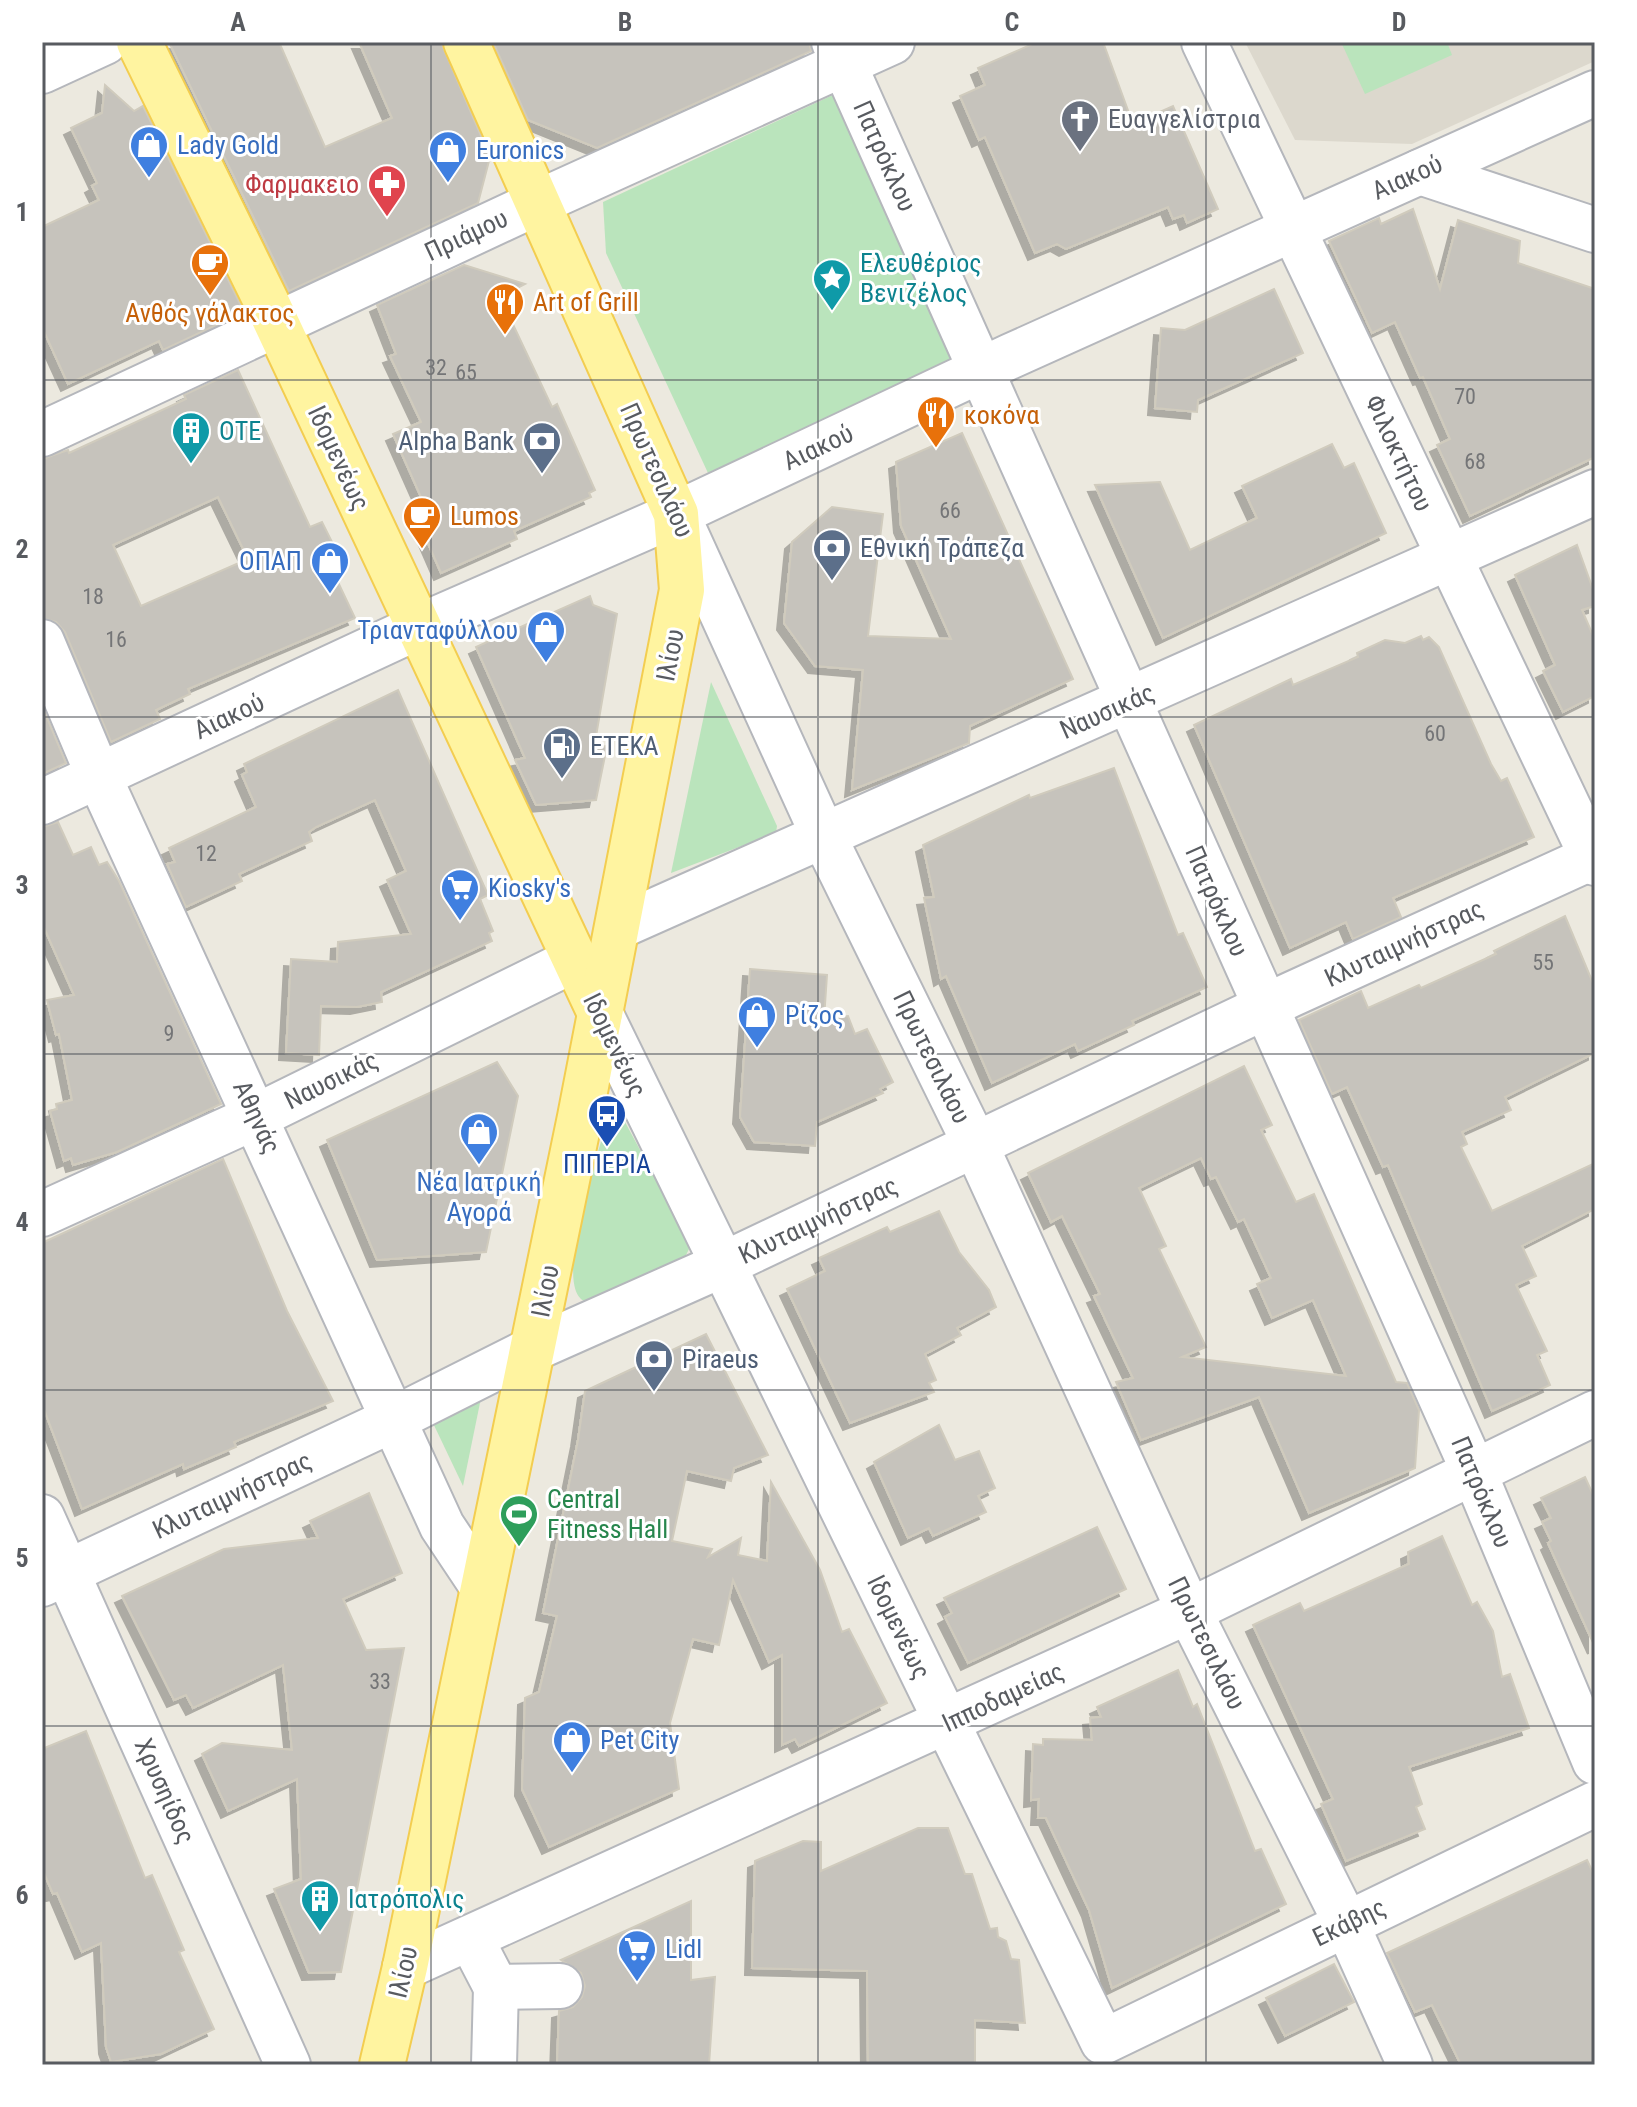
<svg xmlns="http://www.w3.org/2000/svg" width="1637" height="2107" font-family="'Roboto Condensed',sans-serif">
<defs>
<filter id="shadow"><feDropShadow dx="-7" dy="7" stdDeviation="0" flood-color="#0004"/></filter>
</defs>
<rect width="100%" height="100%" fill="#ece9df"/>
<!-- education -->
<path fill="#dcd8cd" d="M1245,42H1595V61L1412,144L1295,140Z"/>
<!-- green -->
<g fill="#bae4bc">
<path d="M1341,42H1447L1452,55L1365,94Z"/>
<path d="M835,94L955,359L708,473L606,253L603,202Z"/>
<path d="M711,682L777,826L776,833L671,873Z"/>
<path d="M618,1109L688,1239L689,1249L683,1261L584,1301C552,1285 600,1149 608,1118L612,1110Z"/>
<path d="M481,1398L463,1486L432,1421Z"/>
</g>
<!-- building -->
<g fill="#c6c3bc" stroke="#d0cbbd" stroke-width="2" fill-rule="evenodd" filter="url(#shadow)">
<path d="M169,42H279L325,147L392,118L359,42H441L490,157L478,203L289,291Z"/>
<path d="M493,42H809L811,51L597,148L528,120Z"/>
<path d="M1037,42H1103L1133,124L1173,106L1218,209L1187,223L1184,215L1173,219L1168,207L1066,249L1057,244L1035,253L985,137L979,140L960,96L985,85L978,68Z"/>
<path d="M105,85L134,111L143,106L244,312L163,350L159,341L68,384L42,327V227L99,200L92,186L97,183L71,128L102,113Z"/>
<path d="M1413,209L1440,289L1458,220L1520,241L1518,263L1595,289V457L1470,516L1437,445L1450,439L1423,377L1420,378L1395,322L1372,333L1329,241L1379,218L1381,224Z"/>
<path d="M464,265L525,284L500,297L552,407L557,404L595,490L589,493L591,497L514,531L517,539L441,573L424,534L433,531L430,525L433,524L393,434L421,422L390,356L396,354L377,305Z"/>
<path d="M1274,289L1303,353L1198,400L1197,412L1155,408L1161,328L1185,330Z"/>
<path d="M238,370L310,527L322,522L339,556L328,561L355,618L188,689L190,694L156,710L160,719L111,742L65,632L56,622L42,618V459L68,450L69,453L186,399L184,395ZM218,497L248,559L141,606L113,545Z"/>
<path d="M962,433L1073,679L970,726L969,743L852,790L863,670L815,666L784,623L792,542L832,507L883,514L868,636L951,639L901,526L896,462Z"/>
<path d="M1332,444L1344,468L1354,463L1386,533L1163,638L1095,485L1160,482L1190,550L1257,518L1242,486Z"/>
<path d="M1577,545L1595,595V606L1582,610L1595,640V696L1563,712L1543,671L1555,665L1515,575Z"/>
<path d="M590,596L593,605L617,614L594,748L607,746L596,800L536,805L515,760L525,758L476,647Z"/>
<path d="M1421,636L1423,640L1429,637L1439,647L1491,764L1501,781L1507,778L1534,837L1393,898L1401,917L1353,939L1346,922L1290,948L1194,725L1291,679L1293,685L1358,657L1357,653L1385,640L1405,643Z"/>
<path d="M398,690L488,895L480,899L493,931L489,933L492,941L381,992L382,1002L357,1007L321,1006L319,1055L286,1053L291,959L337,962L338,942L411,934L387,880L406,871L375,800L316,827L309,832L312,841L239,874L242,881L186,907L167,864L175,862L169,848L256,807L242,775L247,772L244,764Z"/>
<path d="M42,706L66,763L42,774Z"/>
<path d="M1114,768L1178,935L1183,933L1207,987L1132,1021L1134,1025L1078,1051L1075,1044L992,1083L946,976L941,979L924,898L934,897L923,845L1029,795L1030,798Z"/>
<path d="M58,822L73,855L91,847L99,865L107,862L119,881L221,1104L117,1152L73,1165L71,1158L64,1161L50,1111L57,1109L56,1104L72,1100L59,1034L56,1035L47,1000L74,995L42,923V827Z"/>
<path d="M1565,916L1595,988V1053L1505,1097L1511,1110L1462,1132L1467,1144L1461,1147L1492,1211L1595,1163V1209L1522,1246L1536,1276L1516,1285L1547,1351L1537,1355L1550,1385L1492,1411L1388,1165L1383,1167L1347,1087L1332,1094L1299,1020L1361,991L1368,1008L1419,985L1421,988L1496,954L1494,951Z"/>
<path d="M750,969L827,975L824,1019L848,1016L855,1034L867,1029L893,1082L880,1089L883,1093L817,1122L815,1146L754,1142L740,1117Z"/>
<path d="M497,1062L518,1096L486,1252L377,1260L327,1140Z"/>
<path d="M1244,1066L1272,1125L1261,1130L1296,1202L1314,1194L1396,1382L1407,1383L1419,1410L1415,1468L1309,1513L1259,1397L1141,1440L1116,1382L1133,1378L1094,1296L1100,1294L1062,1216L1051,1222L1028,1173ZM1201,1158L1211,1179L1216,1177L1238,1222L1244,1219L1271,1278L1257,1284L1272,1318L1313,1300L1346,1376L1182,1357L1206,1347L1159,1249L1166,1246L1139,1188Z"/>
<path d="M223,1159L287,1311L333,1401L234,1442L236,1447L184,1469L183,1464L82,1509L42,1404V1243Z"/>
<path d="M939,1211L959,1252L989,1290L996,1307L957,1328L961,1335L925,1354L936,1380L929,1383L934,1392L850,1423L787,1289L825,1271L819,1258L887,1227L890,1232Z"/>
<path d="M706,1334L768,1455L734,1468L731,1481L687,1471L672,1541L712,1549L708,1557L741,1538L738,1555L767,1561L771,1482L820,1570L842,1632L849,1629L887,1703L799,1746L795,1739L782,1745V1655L769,1662L733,1580L719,1645L693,1639L670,1723L679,1789L549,1847L522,1789L525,1698L539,1692L557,1616L543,1613L578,1440L585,1391Z"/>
<path d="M939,1425L955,1460L979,1451L995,1488L978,1496L986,1512L933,1536L929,1528L908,1538L874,1462Z"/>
<path d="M1585,1477L1595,1499V1647L1548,1543L1551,1541L1542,1522L1551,1518L1541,1498Z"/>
<path d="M369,1493L402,1573L343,1599L366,1650L404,1648L341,1972L309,1973L274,1889L301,1879L297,1779L228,1811L202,1754L222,1743L292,1750L283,1665L193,1708L186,1695L174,1700L122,1596L224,1549L318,1538L310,1521Z"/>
<path d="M1097,1527L1126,1589L968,1663L945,1617L952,1613L944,1598Z"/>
<path d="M1442,1536L1472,1605L1477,1602L1493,1631L1502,1677L1510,1674L1529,1728L1409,1767L1422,1804L1416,1807L1425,1829L1346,1861L1321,1804L1333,1799L1253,1625L1300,1603L1304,1611L1409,1564L1408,1552Z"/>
<path d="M1178,1670L1193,1707L1197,1704L1255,1851L1261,1849L1286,1904L1112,1988L1089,1910L1046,1818H1038L1039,1799L1031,1800L1033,1744L1043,1745V1739L1092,1740L1090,1718L1101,1717L1097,1707Z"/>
<path d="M86,1731L145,1878L152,1875L184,1950L179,1952L214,2029L161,2054L111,2062L106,2047L101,1943L82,1952L57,1893L53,1894L42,1868V1749Z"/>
<path d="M918,1828H948L965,1874H972L990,1929L997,1928L998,1937L1006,1941L1011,1959L1019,1960L1025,2023L975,2020V2065H868L867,1971L752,1968L755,1861L803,1841L821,1842V1871Z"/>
<path d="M1587,1860L1595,1877V2065H1461L1432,2005L1415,2012L1387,1953Z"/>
<path d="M691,1901V1980L715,1977L709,2065H557L559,2011L573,2007L582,1997L585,1986L581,1973L561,1960Z"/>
<path d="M1334,1964L1354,2002L1285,2036L1266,1998Z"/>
</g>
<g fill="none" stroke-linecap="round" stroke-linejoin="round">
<defs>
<g id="minor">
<path d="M834,42L1474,1472L1595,1762"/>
<path d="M1204,42L1595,863"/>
<path d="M42,71L105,42"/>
<path d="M1420,172L1595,230"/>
<path d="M42,434L539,202L892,42"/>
<path d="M679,519L824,837L976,1146L1189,1611L1346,1923L1410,2065"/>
<path d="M42,642L99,777L442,1526L482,1586"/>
<path d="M42,802L418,627L676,514L1011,356L1595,93"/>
<path d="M618,927L1595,492"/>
<path d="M600,1013L1103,2042L1595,1804"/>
<path d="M42,1214L257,1116L574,960"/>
<path d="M42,1517L288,2065"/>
<path d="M42,1584L394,1419L533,1349L722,1265L1290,995L1595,856"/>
<path d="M471,1939L496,1987L560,1986"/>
<path d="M405,1967L1189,1611L1595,1413"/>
<path d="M494,2065L496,1987"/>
</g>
<g id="major">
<path d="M139,42L266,301L600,1013"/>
<path d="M382,2065L405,1967L580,1117L682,590L676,514L466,42"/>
</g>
</defs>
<!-- minor casing -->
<use href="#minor" stroke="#b5b7bc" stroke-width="48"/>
<!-- major casing -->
<use href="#major" stroke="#f3cd50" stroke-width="48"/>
<!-- minor -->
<use href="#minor" stroke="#fff" stroke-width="44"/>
<!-- major -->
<use href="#major" stroke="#fff4a0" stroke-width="44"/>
</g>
<!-- grid -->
<path fill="none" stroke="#585b60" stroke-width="2" stroke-opacity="0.55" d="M431,42V2065M818,42V2065M1206,42V2065M42,380H1595M42,717H1595M42,1054H1595M42,1390H1595M42,1726H1595"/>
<!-- icons -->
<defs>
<symbol id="church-pin" viewBox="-11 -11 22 30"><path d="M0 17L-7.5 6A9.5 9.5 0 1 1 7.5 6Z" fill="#6b7280" stroke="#fff"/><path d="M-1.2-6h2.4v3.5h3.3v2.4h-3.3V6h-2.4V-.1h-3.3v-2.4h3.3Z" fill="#fff"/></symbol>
<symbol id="shop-pin" viewBox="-11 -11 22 30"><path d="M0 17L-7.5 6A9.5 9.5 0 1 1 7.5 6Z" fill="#3f7fe0" stroke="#fff"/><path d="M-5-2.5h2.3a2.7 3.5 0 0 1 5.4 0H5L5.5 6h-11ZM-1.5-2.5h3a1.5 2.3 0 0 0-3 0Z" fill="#fff"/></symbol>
<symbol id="pharmacy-pin" viewBox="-11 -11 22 30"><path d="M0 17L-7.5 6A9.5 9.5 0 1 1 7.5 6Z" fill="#e0444e" stroke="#fff"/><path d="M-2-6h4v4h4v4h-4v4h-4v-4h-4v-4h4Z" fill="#fff"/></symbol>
<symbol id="cafe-pin" viewBox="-11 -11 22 30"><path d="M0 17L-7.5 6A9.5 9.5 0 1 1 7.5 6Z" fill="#e8710a" stroke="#fff"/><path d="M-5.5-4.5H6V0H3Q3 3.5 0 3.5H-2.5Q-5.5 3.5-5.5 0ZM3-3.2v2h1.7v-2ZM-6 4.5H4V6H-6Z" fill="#fff"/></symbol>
<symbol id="sight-pin" viewBox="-11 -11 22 30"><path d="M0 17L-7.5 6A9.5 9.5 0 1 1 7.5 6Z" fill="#0f9aa8" stroke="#fff"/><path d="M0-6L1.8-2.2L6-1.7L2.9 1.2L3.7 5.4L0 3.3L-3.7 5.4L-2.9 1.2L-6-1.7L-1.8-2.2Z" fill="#fff"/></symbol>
<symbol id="restaurant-pin" viewBox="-11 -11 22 30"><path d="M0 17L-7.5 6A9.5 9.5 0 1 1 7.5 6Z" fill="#e8710a" stroke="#fff"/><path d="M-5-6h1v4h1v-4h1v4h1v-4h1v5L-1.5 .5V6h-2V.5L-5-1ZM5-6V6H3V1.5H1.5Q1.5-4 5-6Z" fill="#fff"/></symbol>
<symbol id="building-pin" viewBox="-11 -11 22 30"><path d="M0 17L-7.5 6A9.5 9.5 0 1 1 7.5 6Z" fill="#0f9aa8" stroke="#fff"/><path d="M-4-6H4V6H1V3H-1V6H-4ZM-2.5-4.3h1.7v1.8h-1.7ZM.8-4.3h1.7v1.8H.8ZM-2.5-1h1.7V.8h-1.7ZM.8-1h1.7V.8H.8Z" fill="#fff"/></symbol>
<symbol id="bank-pin" viewBox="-11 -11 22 30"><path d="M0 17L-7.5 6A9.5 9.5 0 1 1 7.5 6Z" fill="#5c6f8a" stroke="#fff"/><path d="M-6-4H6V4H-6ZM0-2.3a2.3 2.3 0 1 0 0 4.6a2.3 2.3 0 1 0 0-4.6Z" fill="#fff"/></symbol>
<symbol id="fuel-pin" viewBox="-11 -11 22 30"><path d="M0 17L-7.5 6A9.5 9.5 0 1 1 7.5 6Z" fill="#5c6f8a" stroke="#fff"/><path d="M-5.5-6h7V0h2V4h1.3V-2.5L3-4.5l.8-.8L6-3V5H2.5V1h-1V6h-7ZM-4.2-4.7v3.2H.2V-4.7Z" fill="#fff"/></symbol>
<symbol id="supermarket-pin" viewBox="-11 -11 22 30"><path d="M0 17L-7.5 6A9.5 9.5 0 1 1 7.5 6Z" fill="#3f7fe0" stroke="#fff"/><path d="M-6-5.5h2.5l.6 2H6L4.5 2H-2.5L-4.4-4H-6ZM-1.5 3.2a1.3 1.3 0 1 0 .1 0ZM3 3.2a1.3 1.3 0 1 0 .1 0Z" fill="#fff"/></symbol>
<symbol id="bus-pin" viewBox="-11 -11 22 30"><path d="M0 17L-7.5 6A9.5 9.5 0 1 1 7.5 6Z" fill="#1a4fb4" stroke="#fff"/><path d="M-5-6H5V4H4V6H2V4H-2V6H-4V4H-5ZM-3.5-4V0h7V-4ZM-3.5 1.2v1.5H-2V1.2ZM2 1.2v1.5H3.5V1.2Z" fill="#fff"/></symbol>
<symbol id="stadium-pin" viewBox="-11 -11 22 30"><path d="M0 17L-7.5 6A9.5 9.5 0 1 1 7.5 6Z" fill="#2e9e5b" stroke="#fff"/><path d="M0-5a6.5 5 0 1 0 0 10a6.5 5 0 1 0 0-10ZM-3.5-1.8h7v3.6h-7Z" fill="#fff"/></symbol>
</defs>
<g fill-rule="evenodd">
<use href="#church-pin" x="1058" y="97" width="44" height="60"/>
<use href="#shop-pin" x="127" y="123" width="44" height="60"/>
<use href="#shop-pin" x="426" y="128" width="44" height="60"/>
<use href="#pharmacy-pin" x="365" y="162" width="44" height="60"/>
<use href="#cafe-pin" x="188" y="241" width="44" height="60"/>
<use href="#sight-pin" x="810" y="256" width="44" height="60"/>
<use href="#restaurant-pin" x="483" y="280" width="44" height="60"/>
<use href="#restaurant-pin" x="914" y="393" width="44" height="60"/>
<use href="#building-pin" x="169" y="409" width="44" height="60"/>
<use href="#bank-pin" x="520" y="419" width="44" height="60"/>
<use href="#cafe-pin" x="400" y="494" width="44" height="60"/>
<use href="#bank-pin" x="810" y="526" width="44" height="60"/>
<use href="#shop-pin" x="308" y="539" width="44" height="60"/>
<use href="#shop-pin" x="524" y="608" width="44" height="60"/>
<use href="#fuel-pin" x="540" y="724" width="44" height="60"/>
<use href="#supermarket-pin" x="438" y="866" width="44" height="60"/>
<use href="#shop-pin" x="735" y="993" width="44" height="60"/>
<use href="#bus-pin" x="585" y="1092" width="44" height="60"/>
<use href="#shop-pin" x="457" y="1110" width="44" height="60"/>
<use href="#bank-pin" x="632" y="1337" width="44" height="60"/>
<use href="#stadium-pin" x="497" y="1492" width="44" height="60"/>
<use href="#shop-pin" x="550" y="1718" width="44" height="60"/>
<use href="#building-pin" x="298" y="1877" width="44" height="60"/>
<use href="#supermarket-pin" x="615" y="1927" width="44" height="60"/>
</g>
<g text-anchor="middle" stroke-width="6" stroke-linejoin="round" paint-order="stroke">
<!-- number labels -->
<g font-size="22" fill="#747577">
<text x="436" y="375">32</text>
<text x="466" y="380">65</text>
<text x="1465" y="404">70</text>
<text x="1475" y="469">68</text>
<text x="950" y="518">66</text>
<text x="93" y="604">18</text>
<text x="116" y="647">16</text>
<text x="1435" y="741">60</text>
<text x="206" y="861">12</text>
<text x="1543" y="970">55</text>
<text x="169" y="1041">9</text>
<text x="380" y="1689">33</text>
</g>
<!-- worship labels -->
<g font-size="26" fill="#5b616d" stroke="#fff" text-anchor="start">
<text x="1108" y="128">Ευαγγελίστρια</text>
</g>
<!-- shop labels -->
<g font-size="26" fill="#366cbe" stroke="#fff" text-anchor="start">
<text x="177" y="154">Lady Gold</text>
<text x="476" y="159">Euronics</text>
<text x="302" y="570" text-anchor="end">ΟΠΑΠ</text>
<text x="518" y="639" text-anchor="end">Τριανταφύλλου</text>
<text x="488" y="897">Kiosky's</text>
<text x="785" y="1024">Ρίζος</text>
<text x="479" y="1191" text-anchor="middle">Νέα Ιατρική<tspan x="479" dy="30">Αγορά</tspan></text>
<text x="600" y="1749">Pet City</text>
<text x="665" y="1958">Lidl</text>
</g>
<!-- street labels -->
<g font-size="26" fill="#585b60" stroke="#fff">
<text transform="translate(885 156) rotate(66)" y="9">Πατρόκλου</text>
<text transform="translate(1407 177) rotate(-24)" y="9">Αιακού</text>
<text transform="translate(466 235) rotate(-25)" y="9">Πριάμου</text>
<text transform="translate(818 447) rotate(-25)" y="9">Αιακού</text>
<text transform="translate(1399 453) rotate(65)" y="9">Φιλοκτήτου</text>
<text transform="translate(339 458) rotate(65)" y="9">Ιδομενέως</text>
<text transform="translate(657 470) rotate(66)" y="9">Πρωτεσιλάου</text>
<text transform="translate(670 655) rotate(-79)" y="9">Ιλίου</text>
<text transform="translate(1107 711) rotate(-24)" y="9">Ναυσικάς</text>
<text transform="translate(229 716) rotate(-25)" y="9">Αιακού</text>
<text transform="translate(1217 901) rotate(66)" y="9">Πατρόκλου</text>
<text transform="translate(1404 943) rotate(-25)" y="9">Κλυταιμνήστρας</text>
<text transform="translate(615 1045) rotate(64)" y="9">Ιδομενέως</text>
<text transform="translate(932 1057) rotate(64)" y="9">Πρωτεσιλάου</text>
<text transform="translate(331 1080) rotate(-26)" y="9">Ναυσικάς</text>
<text transform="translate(257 1117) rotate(65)" y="9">Αθηνάς</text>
<text transform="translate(818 1220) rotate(-25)" y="9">Κλυταιμνήστρας</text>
<text transform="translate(545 1291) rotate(-79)" y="9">Ιλίου</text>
<text transform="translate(1482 1492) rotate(67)" y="9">Πατρόκλου</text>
<text transform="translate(232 1495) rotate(-25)" y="9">Κλυταιμνήστρας</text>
<text transform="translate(899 1627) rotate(64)" y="9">Ιδομενέως</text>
<text transform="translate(1207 1643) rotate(64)" y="9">Πρωτεσιλάου</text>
<text transform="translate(1003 1697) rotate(-25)" y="9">Ιπποδαμείας</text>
<text transform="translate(165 1791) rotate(66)" y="9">Χρυσηίδος</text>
<text transform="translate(1349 1922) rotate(-26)" y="9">Εκάβης</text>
<text transform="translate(403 1972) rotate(-77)" y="9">Ιλίου</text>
</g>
<!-- health labels -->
<g font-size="26" fill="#be3a42" stroke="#fff" text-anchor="end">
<text x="359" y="193">Φαρμακειο</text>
</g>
<!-- culture labels -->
<g font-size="26" fill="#0d838f" stroke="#fff" text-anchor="start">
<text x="860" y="272">Ελευθέριος<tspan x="860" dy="30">Βενιζέλος</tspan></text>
<text x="219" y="440">ΟΤΕ</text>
<text x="348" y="1908">Ιατρόπολις</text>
</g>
<!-- food labels -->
<g font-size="26" fill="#c56008" stroke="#fff" text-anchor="start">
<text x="533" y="311">Art of Grill</text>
<text x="210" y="322" text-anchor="middle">Ανθός γάλακτος</text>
<text x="964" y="424">κοκόνα</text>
<text x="450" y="525">Lumos</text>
</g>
<!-- service labels -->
<g font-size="26" fill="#4e5e75" stroke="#fff" text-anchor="start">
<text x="514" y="450" text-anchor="end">Alpha Bank</text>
<text x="860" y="557">Εθνική Τράπεζα</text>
<text x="590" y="755">ΕΤΕΚΑ</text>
<text x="682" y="1368">Piraeus</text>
</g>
<!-- transit labels -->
<g font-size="26" fill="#164399" stroke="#fff">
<text x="607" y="1173">ΠΙΠΕΡΙΑ</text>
</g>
<!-- leisure labels -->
<g font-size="26" fill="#27864d" stroke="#fff" text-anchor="start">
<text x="547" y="1508">Central<tspan x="547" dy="30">Fitness Hall</tspan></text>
</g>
</g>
<!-- border -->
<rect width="1637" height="2107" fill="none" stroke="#ffffff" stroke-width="88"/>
<rect x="44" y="44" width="1549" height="2019" fill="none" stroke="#585b60" stroke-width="3"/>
<g font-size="26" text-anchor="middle" font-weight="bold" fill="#585b60">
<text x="238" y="31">A</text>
<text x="625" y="31">B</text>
<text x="1012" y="31">C</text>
<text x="1399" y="31">D</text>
<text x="22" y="221">1</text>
<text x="22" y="558">2</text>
<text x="22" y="894">3</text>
<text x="22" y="1231">4</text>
<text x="22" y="1567">5</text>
<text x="22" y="1904">6</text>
</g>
</svg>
